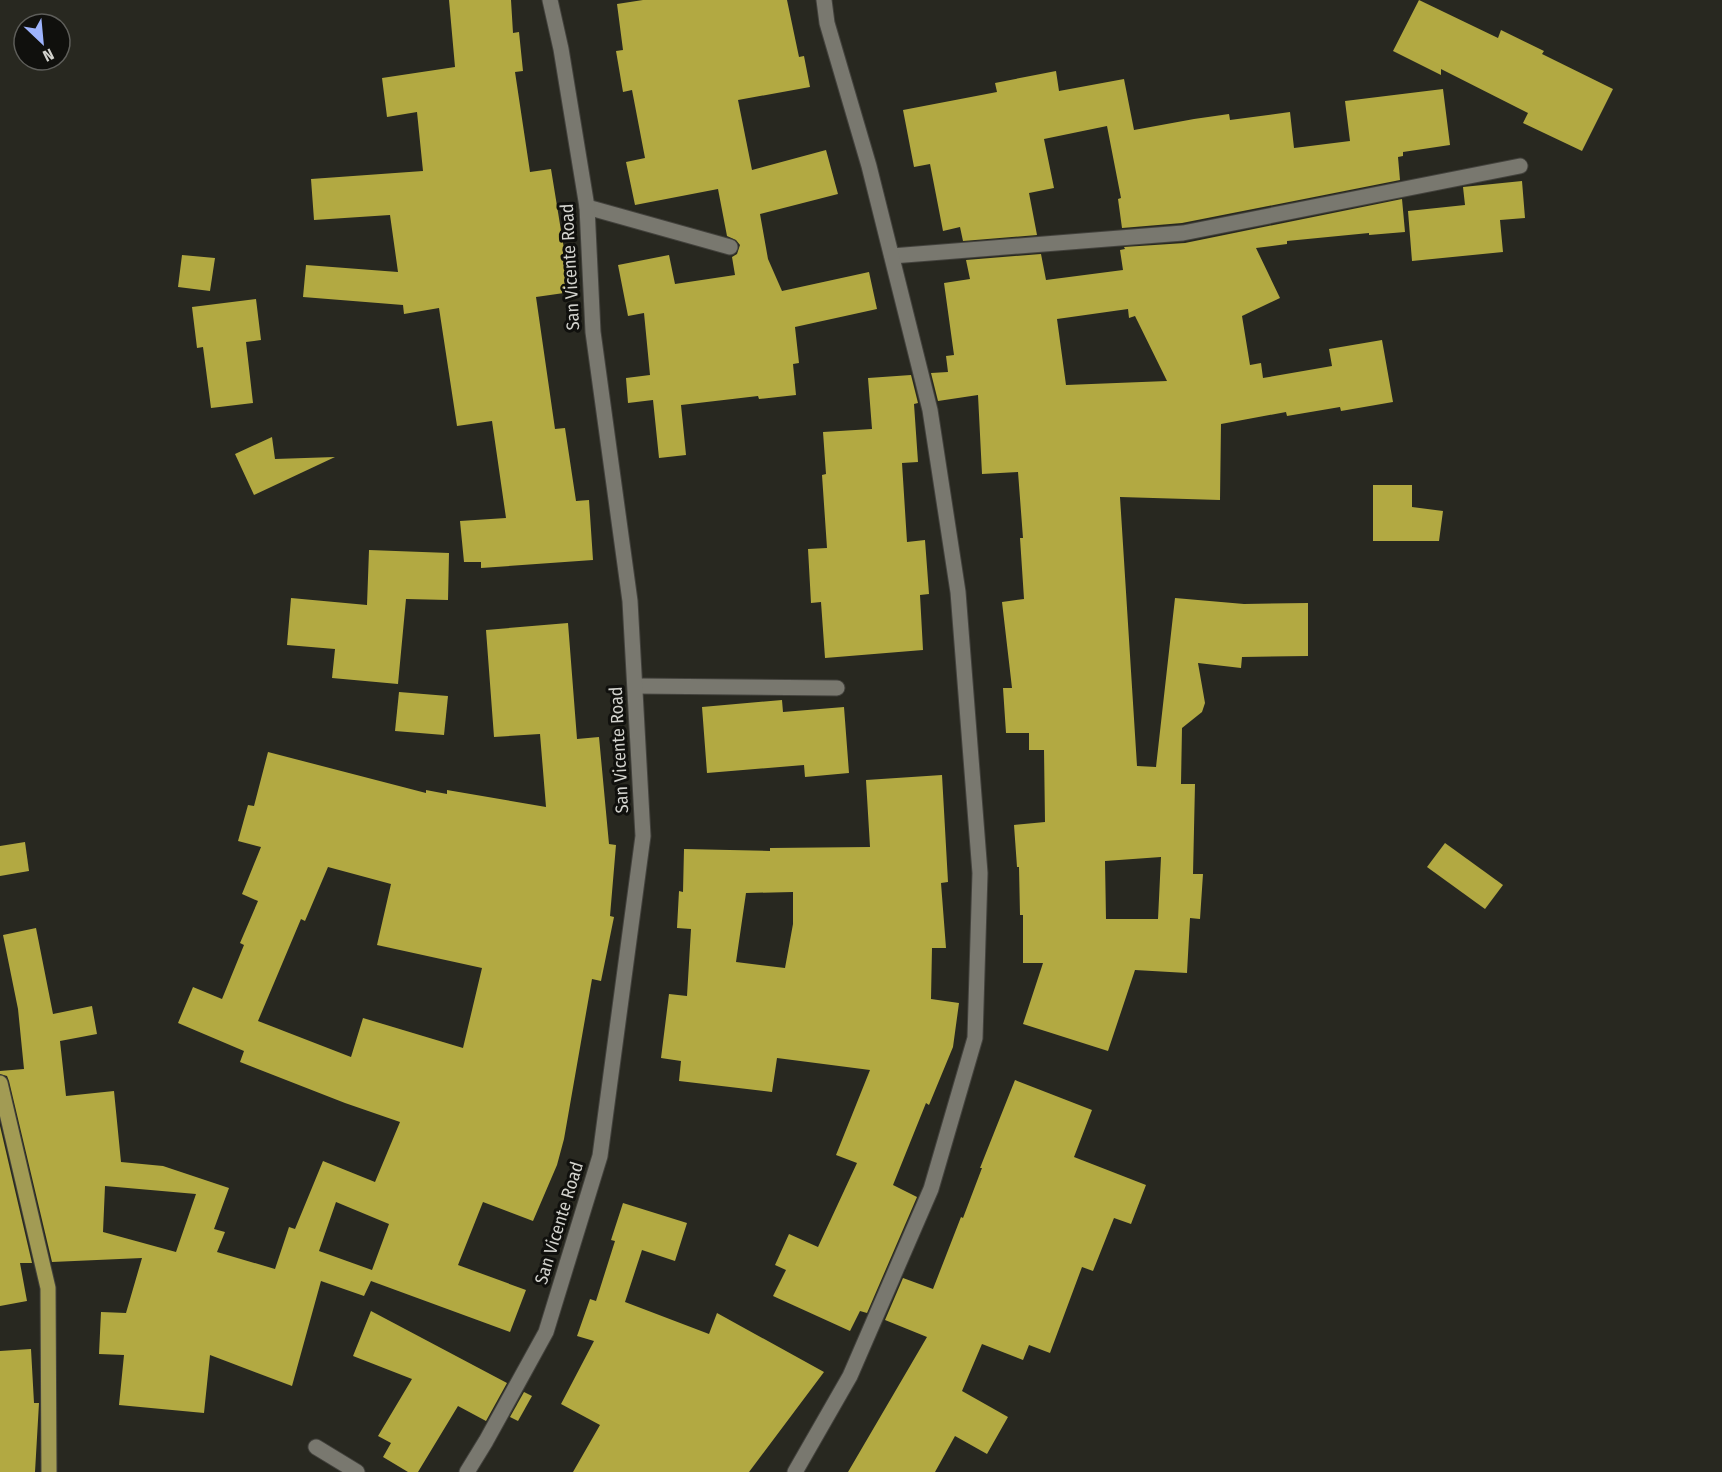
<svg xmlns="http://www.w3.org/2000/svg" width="1722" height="1472" font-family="'Fira Sans Condensed',sans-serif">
<rect width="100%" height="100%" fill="#282820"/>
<!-- building -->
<g fill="#b2a942" fill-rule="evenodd">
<path d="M449,0H511L513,33L519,32L523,71L515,72L530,172L551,169L571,292L536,297L555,429L565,428L576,501L589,500L593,560L481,568V562H464L460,521L506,518L492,421L457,426L439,308L404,314L403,305L303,297L306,265L398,272L390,215L314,220L311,179L423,171L417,112L387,117L382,78L455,67Z"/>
<path d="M643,0H787L799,57L804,56L810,87L738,100L752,170L826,150L838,194L760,214L768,259L782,291L869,272L877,309L795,327L799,363L793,364L796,395L759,399L758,396L681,405L686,455L659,458L653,400L628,403L626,378L650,375L644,313L628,316L618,265L669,255L675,284L735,275L732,257L737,254L740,245L736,240L727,236L718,189L635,205L626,162L645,158L632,90L623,92L616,51L623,50L617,4Z"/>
<path d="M1419,0L1498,38L1501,30L1544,51L1542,54L1613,89L1582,151L1523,123L1528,113L1441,69V75L1393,51Z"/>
<path d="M1056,71L1059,91L1124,79L1134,130L1194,119L1229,114L1230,120L1290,112L1294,148L1350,141L1345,101L1443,89L1450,145L1403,152V156L1398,157L1400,180L1182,223L1122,228L1118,199L1121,198L1107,126L1044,139L1054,188L1029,193L1037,235L963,241L960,227L943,231L930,164L914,167L903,110L997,92L995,83Z"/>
<path d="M1522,181L1525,218L1500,220L1503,252L1412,261L1408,211L1465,205L1463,187Z"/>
<path d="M1402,199L1405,232L1369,235V233L1287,241V244L1256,248L1280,298L1242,316L1250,365L1261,363L1263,378L1332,366L1329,349L1382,340L1393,402L1341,411L1340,407L1287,416L1286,412L1221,424L1220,500L1120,497L1137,766L1156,767L1175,598L1244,604L1308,603V656L1242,657L1241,668L1198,663L1205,703L1202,712L1182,728L1181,784H1195L1193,874H1203L1200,919L1190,918L1187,973L1135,970L1108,1051L1023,1024L1043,963H1023V915H1020L1019,867H1017L1014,825L1045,822L1044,750H1029V733H1006L1003,688H1012L1002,602L1024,599L1020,538H1023L1018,472L982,474L978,395L938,401L931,373L948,372L946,356L954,355L944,283L970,279L966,260L1041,254L1046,280L1123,270L1120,250L1125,249L1124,247L1185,243ZM1128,309L1129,318L1135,316L1167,381L1066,385L1057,319ZM1161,857L1158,919H1106L1105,861Z"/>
<path d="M182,255L215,258L210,291L178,287Z"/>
<path d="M256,299L261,340L246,342L253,403L211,408L203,347L197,348L192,307Z"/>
<path d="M911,375L918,403L914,404L918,462L902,463L907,542L925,540L929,594L920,595L923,650L825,658L821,602L811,603L808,549L827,548L822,475L826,474L823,432L872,429L868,378Z"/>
<path d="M272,437L275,459L335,457L254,495L235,454Z"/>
<path d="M1373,485H1412V507L1443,511L1439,541H1373Z"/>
<path d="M369,550L449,553L448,600L406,599L398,684L332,678L335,649L287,645L291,598L367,605Z"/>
<path d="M568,623L577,739L599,737L609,844L616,845L610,916L614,917L601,981L592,979L564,1139L557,1165L533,1221L483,1202L458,1265L526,1290L510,1332L371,1281L364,1296L321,1281L292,1386L210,1355L204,1413L119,1405L124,1355L99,1354L101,1312L126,1313L142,1258L52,1262L9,1081L7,1076L0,1074V1071L24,1069L18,1009L3,935L36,928L53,1014L92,1006L97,1034L60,1041L66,1096L114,1091L121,1162L163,1166L229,1188L214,1229L225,1232L217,1252L275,1269L289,1227L295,1229L323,1161L375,1182L400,1122L345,1103L240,1062L244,1051L178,1023L193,987L222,999L244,945L240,943L258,901L242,894L261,847L238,841L248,805L254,806L268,752L426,793V790L447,794V790L546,807L540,734L494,737L486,630ZM328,867L391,884L377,945L482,968L463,1048L363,1018L351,1057L258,1021L301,919L305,921ZM105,1186L196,1194L176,1252L103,1232ZM336,1202L389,1224L372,1270L319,1251Z"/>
<path d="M399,692L448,696L444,735L395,731Z"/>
<path d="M782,700L783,712L844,707L849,773L805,777L804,765L707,773L702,707Z"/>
<path d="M942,775L948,882L941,883L946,948H932L931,999L959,1003L953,1047L929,1105L926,1103L893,1185L917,1197L867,1313L860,1311L850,1331L773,1296L786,1270L775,1265L789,1234L818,1247L857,1163L836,1155L870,1070L777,1058L772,1092L679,1081L681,1061L661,1058L669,994L687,996L691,929L677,928L679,891L683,892L684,849L770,851V848L870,847L866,780ZM793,892V924L785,968L736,962L746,893Z"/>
<path d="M25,842L29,871L0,876V846Z"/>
<path d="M1445,843L1503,885L1485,909L1427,867Z"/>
<path d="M1015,1080L1092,1110L1074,1157L1146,1185L1131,1224L1114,1218L1093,1271L1082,1267L1050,1353L1029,1345L1023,1360L982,1344L962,1391L1008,1417L987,1454L955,1436L935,1472H848L927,1337L885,1320L903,1278L933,1289L961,1217L963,1218L982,1168H980Z"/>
<path d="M0,1126L32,1263H20L27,1301L0,1306Z"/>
<path d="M623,1203L687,1223L675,1261L642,1250L625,1302L709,1334L717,1313L824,1372L749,1472H573L600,1425L561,1404L594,1341L577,1336L590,1299L596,1301L615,1241L611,1240Z"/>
<path d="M371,1311L507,1383L486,1421L458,1406L418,1472H408L383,1457L391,1443L378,1436L412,1379L353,1356Z"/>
<path d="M31,1349L34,1403H39L35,1472H0V1351Z"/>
<path d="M524,1392L532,1396L518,1421L510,1417Z"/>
</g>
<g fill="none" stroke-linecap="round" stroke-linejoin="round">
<defs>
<g id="minor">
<path d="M587,207L730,247"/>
<path d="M892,256L1183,233L1520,166"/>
<path d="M636,686L837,688"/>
<path d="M316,1447L357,1472"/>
<path d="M467,1472L486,1441L546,1332L600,1156L643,836L630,601L593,332L587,207L561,49L550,0"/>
<path d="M795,1472L850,1376L931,1189L975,1038L980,873L958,592L930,410L869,166L827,23L824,0"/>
</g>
<path id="major" d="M0,1083L48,1288L49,1472"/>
</defs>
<!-- minor casing -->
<use href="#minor" stroke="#43423d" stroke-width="17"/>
<!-- major casing -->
<use href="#major" stroke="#43423d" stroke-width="17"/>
<!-- minor -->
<use href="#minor" stroke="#79786f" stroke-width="15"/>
<!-- major -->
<use href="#major" stroke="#a29b54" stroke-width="15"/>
</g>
<g text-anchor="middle" stroke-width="6" stroke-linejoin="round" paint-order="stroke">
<!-- street labels -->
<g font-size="18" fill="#d2d2cd" stroke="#10100d">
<text transform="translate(570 267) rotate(-93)" y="6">San Vicente Road</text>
<text transform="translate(619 750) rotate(-93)" y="6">San Vicente Road</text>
<text transform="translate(559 1223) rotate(-73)" y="6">San Vicente Road</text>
</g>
</g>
<!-- north arrow -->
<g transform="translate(42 42) rotate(154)"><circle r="28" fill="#10100d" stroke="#5e5e5a" stroke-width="1.5"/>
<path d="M0-4.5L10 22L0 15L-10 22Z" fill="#9eb4fd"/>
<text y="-9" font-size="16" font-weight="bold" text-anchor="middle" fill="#d2d2cd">N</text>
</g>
</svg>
